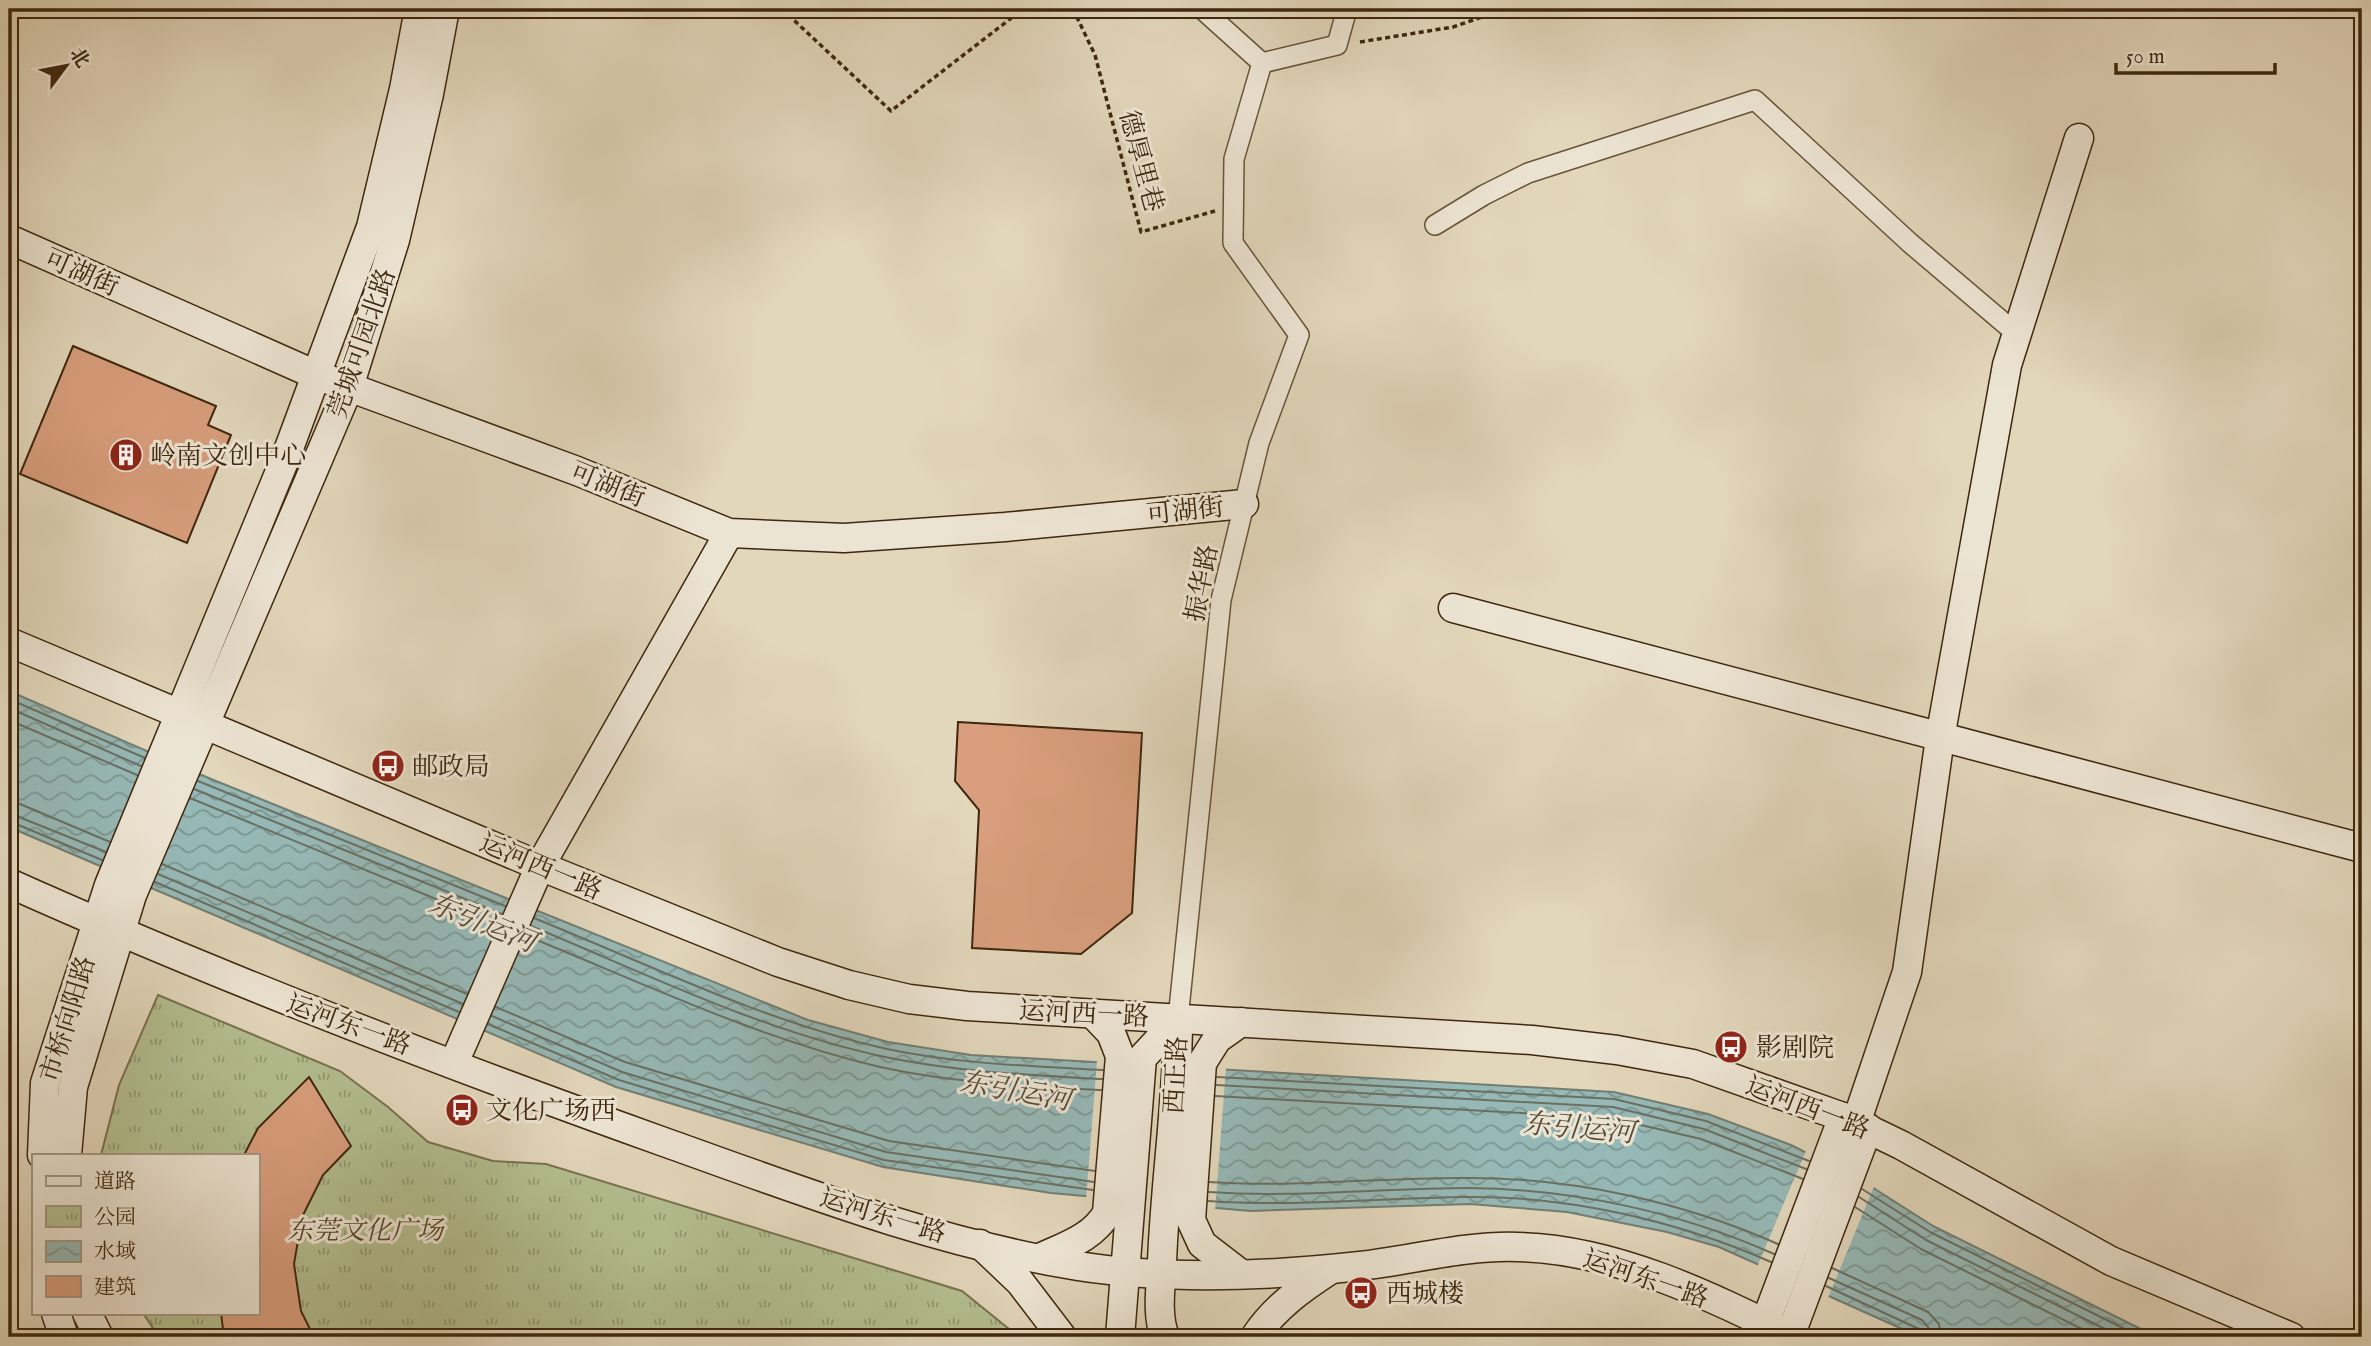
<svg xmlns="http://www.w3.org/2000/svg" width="2371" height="1346" font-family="'IM FELL English','Noto Serif SC',serif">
<defs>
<pattern id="park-tufts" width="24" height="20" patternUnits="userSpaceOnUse" patternTransform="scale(1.75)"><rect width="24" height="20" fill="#b3be90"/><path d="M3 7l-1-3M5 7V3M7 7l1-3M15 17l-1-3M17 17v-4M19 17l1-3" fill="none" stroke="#939a74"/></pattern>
<pattern id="water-waves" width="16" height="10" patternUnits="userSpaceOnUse" patternTransform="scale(1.75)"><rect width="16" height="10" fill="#96b8b6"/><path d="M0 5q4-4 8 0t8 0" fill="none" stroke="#7c9692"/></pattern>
</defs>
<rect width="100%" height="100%" fill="#e2d6bb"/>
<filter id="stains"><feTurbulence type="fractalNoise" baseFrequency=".00286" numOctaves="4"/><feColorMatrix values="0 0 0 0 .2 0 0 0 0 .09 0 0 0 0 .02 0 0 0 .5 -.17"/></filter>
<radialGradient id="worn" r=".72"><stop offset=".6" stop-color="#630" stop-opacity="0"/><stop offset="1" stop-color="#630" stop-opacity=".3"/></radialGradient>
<!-- park -->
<path fill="url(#park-tufts)" stroke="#79724e" stroke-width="2" d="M158,995L340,1071L388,1107L428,1142L493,1161L546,1164L962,1291L1019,1337H159L143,1313H257V1155H101L119,1085Z"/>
<!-- water -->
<path fill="url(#water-waves)" stroke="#737e72" stroke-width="2" d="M9,691L211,779L808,1020L888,1042L971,1055L1614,1092L1708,1114L1791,1145L1864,1182L1933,1226L2157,1337H1920L1719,1247L1667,1232L1567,1212L1470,1204L1250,1211L1051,1193L883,1167L616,1087L9,827Z"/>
<!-- pier -->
<g fill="#e2d6bb">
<path d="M1097,1060L1226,1067L1215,1212L1086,1200Z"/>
<path d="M1807,1148L1875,1184L1828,1298L1757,1267Z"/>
</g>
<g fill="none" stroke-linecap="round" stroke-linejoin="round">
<!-- shore -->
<g stroke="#6a7062" stroke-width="2">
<path d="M9,699L145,758"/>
<path d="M9,708L141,766"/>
<path d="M9,720L137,775"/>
<path d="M198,781L505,906"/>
<path d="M194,789L502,914"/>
<path d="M190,798L497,924"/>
<path d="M9,802L20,804L110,842"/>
<path d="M9,813L106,852"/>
<path d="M9,821L102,860"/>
<path d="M162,864L467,994"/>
<path d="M158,874L463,1004"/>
<path d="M155,882L459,1012"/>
<path d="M534,918C650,965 765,1022 887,1049C958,1064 1031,1066 1103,1070"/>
<path d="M531,926C647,974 762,1031 885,1057C957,1072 1029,1075 1102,1079"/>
<path d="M527,936C643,983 757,1038 880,1067C953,1083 1027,1086 1101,1090"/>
<path d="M496,1007L625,1062L889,1141L1095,1171"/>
<path d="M492,1016L622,1072L886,1152L1094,1182"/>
<path d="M488,1024L619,1080L884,1160L1093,1190"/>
<path d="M1217,1077L1614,1099L1706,1121L1809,1161"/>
<path d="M1216,1085L1613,1107L1704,1129L1806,1169"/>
<path d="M1215,1096L1611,1118L1701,1139L1803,1179"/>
<path d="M1209,1182C1296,1188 1382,1177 1469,1178C1574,1178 1683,1202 1778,1244"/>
<path d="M1862,1189L1930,1232L2141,1337"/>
<path d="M1209,1192C1296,1198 1382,1188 1469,1188C1573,1189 1680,1212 1774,1254"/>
<path d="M1859,1197L1926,1240L2121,1337"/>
<path d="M1208,1201C1294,1207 1381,1198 1468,1197C1570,1196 1678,1221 1771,1262"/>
<path d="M1855,1207L1921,1249L2098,1337"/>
<path d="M1832,1268L1928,1312L1939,1324L1941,1337"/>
<path d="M1829,1278L1922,1320L1928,1327L1931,1337"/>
<path d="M1826,1286L1919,1329L1922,1337"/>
</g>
</g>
<!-- building -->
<g fill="#d89e7d" stroke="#3f270d" stroke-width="2">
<path d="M73,346L216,406L208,425L231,435L187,543L20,474Z"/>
<path d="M958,722L1142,733L1132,913L1081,954L972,948L979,810L955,781Z"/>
<path d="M309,1077L351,1146L323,1175L302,1217L294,1264L301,1311L314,1337H224L221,1313H257V1155H244L258,1128Z"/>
</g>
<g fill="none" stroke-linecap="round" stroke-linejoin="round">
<defs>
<g id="street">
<path d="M1202,9L1262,63"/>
<path d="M1262,63L1337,45L1347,9"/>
<path d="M1435,225L1484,195L1528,173L1755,100L1910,243L2017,334"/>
<path d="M1178,1019L1221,600L1259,443L1299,335L1233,243L1234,159L1262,63"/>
</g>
<g id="secondary">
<path d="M9,239L316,375L577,471L729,533L844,538L1005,527L1244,504"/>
<path d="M1453,608L2362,848"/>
<path d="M9,642L540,866L778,962L849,985L909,999L967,1006L1532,1040L1617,1050L1693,1064L1843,1117L1901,1145L2111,1261L2291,1337"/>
<path d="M9,883C223,979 443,1063 664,1142C799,1190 936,1243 1078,1266C1167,1280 1270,1276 1360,1266C1412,1260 1466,1245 1518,1247C1614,1249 1708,1295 1793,1337"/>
<path d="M454,1063L540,866L729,533"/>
<path d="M1856,1123L1907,972L1940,738L2007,365L2079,138"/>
<path d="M42,1155L45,1083L109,885L285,459L371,227L404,89L419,9"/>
<path d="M67,1155L73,1087L132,895L349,387L395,240L429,94L445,9"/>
<path d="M980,1244L1020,1282L1062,1337"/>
<path d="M1040,1258C1065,1246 1093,1238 1107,1213L1120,1056L1111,1033L1093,1014"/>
<path d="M1241,1274L1202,1244L1191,1220L1202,1063L1217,1039L1241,1022"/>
<path d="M56,1313L64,1337"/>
<path d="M87,1313L99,1337"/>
<path d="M1765,1323L1843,1117"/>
<path d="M1790,1336L1868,1128"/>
<path d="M1120,1337L1142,1058L1178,1019"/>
<path d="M1165,1337C1156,1314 1161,1286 1162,1262C1165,1181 1178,1100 1178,1019"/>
<path d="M1255,1337C1274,1308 1302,1288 1330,1270"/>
</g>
</defs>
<!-- street casing -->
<use href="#street" stroke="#685338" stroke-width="22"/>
<!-- secondary casing -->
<use href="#secondary" stroke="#3f270d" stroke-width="31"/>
<!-- path -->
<g stroke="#3f270d" stroke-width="3.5" stroke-dasharray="5 3.5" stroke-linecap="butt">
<path d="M782,9L891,111L1023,9"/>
<path d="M1073,9L1095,55L1141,232L1215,211"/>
<path d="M1360,42L1453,27L1505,9"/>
</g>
<!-- street -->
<use href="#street" stroke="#ece4d3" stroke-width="19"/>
<!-- secondary -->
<use href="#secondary" stroke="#ece4d3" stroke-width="28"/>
</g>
<!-- icons -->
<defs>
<symbol id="building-disc" viewBox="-11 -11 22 22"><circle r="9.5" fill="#8f2418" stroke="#ece4d3"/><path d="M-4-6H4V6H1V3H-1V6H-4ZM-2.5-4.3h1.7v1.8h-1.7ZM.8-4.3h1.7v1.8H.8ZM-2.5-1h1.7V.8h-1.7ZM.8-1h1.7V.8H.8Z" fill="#fff"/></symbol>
<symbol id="bus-disc" viewBox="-11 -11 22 22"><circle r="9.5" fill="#8f2418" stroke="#ece4d3"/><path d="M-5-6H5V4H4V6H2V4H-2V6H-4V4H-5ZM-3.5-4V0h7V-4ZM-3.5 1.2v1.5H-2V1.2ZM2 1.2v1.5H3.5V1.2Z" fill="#fff"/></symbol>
</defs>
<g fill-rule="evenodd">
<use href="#building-disc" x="107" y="436" width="38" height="38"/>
<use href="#bus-disc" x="369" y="747" width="38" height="38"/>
<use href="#bus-disc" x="1712" y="1028" width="38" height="38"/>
<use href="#bus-disc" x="443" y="1091" width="38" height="38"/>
<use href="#bus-disc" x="1342" y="1274" width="38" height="38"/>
</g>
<g text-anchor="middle" stroke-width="6" stroke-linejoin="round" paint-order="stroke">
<!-- street labels -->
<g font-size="26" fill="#3f270d" stroke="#ece4d3">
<text transform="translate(1142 161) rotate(75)" y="9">德厚里巷</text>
<text transform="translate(82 272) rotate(24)" y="9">可湖街</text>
<text transform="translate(361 343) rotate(-71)" y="9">莞城可园北路</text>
<text transform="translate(608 484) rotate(22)" y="9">可湖街</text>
<text transform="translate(1185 510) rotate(-6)" y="9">可湖街</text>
<text transform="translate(1201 583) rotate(-79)" y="9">振华路</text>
<text transform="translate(541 866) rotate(23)" y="9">运河西一路</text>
<text transform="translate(1084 1013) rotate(3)" y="9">运河西一路</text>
<text transform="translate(67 1019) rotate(-73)" y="9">市桥向阳路</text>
<text transform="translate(349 1024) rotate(20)" y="9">运河东一路</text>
<text transform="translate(1175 1075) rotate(-87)" y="9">西正路</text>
<text transform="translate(1808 1107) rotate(21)" y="9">运河西一路</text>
<text transform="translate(883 1215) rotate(17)" y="9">运河东一路</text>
<text transform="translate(1646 1278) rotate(19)" y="9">运河东一路</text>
</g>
<!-- poi labels -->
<g font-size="26" fill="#3f270d" stroke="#ece4d3" text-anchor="start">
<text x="150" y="464">岭南文创中心</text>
<text x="412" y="775">邮政局</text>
<text x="1756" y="1056">影剧院</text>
<text x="486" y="1119">文化广场西</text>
<text x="1386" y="1302">西城楼</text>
</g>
<!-- park labels -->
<g font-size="26" font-style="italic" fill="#564527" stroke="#ece4d3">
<text x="365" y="1239">东莞文化广场</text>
</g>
<!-- water labels -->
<g font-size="28" font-style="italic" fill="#554b37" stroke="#ece4d3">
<text transform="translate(483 922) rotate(22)" y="10">东引运河</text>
<text transform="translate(1016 1090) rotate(10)" y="10">东引运河</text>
<text transform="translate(1579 1127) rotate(5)" y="10">东引运河</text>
</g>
</g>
<!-- margin -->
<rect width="2371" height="1346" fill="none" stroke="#e2d6bb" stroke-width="35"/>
<rect x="10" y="10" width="2350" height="1325" fill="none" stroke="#3f270d" stroke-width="3.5"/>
<rect x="18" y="18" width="2336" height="1311" fill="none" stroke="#3f270d" stroke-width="2"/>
<!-- legend -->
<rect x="32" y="1154" width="228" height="161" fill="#ece4d3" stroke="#a79884" stroke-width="2"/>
<rect x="46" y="1176" width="35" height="10" fill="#ece4d3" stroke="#a79884" stroke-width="2"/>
<text x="94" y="1188" font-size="21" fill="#3f270d">道路</text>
<rect x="46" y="1206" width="35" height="21" fill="url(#park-tufts)" stroke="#a79884" stroke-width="2"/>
<text x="94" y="1224" font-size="21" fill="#3f270d">公园</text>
<rect x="46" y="1241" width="35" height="21" fill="url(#water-waves)" stroke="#a79884" stroke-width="2"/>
<text x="94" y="1258" font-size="21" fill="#3f270d">水域</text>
<rect x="46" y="1276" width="35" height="21" fill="#d89e7d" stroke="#a79884" stroke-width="2"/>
<text x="94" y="1294" font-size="21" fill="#3f270d">建筑</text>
<!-- north arrow -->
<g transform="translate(66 66) rotate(58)" stroke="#ece4d3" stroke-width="5" paint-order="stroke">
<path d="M0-5L12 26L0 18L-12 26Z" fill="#3f270d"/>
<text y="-10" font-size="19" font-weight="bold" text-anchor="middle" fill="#3f270d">北</text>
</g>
<!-- scale -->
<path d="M2116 63v10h159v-10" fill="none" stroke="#3f270d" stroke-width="3.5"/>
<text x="2126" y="63" font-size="21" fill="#3f270d" stroke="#ece4d3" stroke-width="5" paint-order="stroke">50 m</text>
<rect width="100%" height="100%" filter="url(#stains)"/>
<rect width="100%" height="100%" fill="url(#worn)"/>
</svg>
